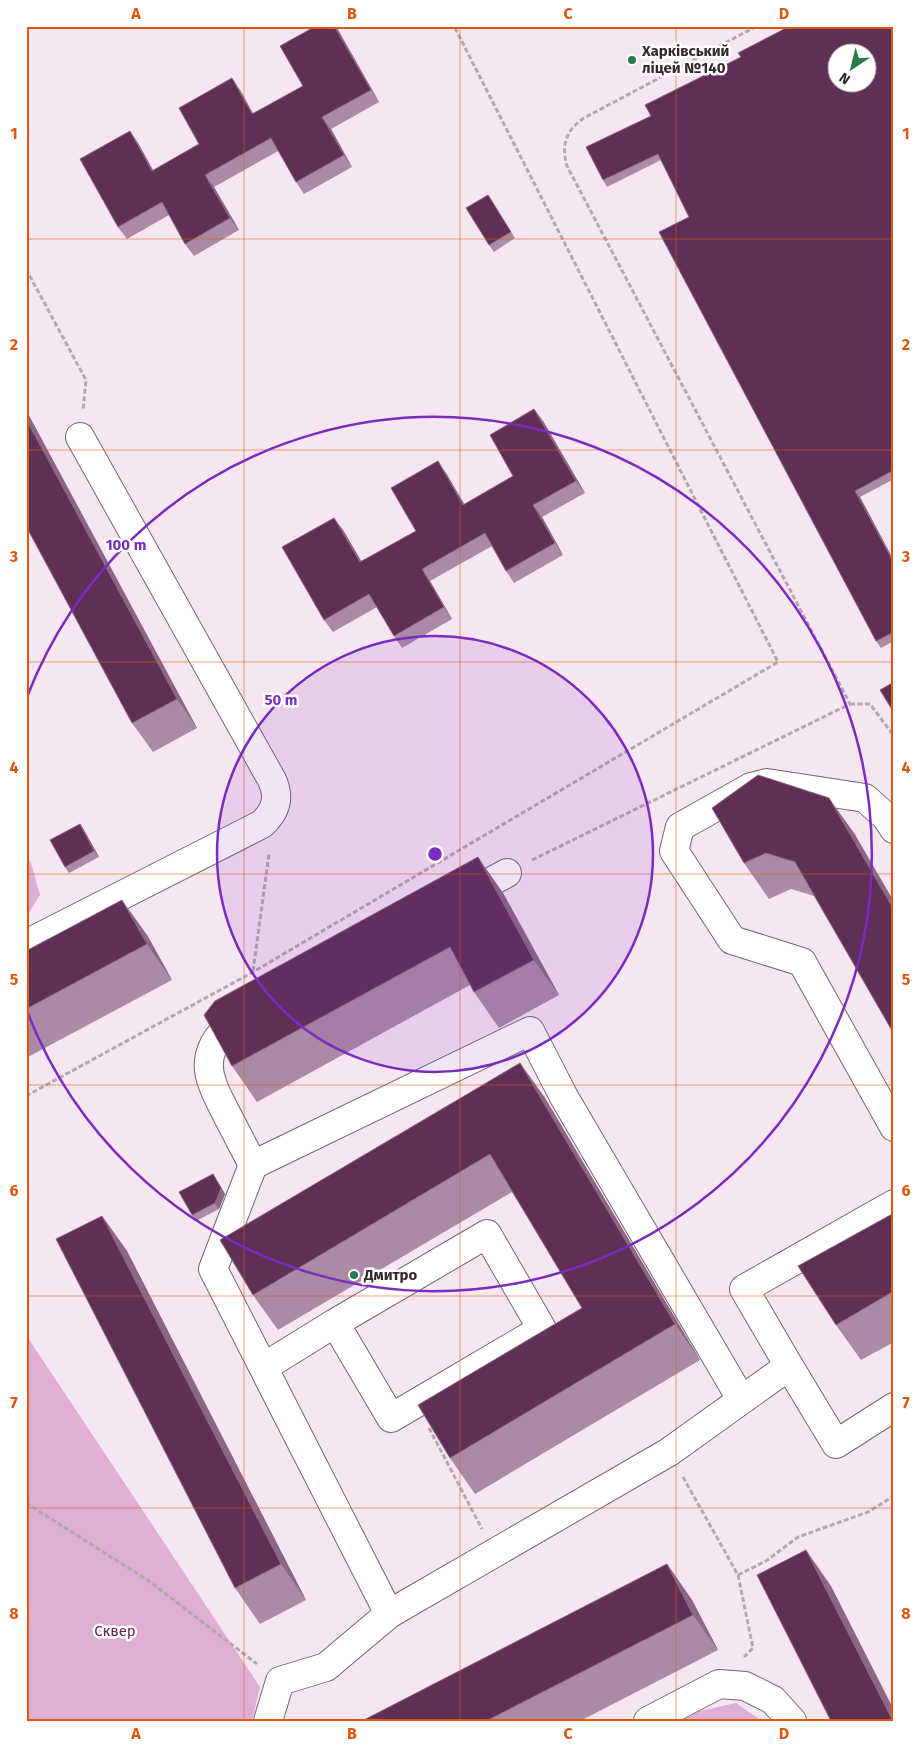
<svg xmlns="http://www.w3.org/2000/svg" width="920" height="1747" font-family="'Fira Sans',sans-serif">
<rect width="100%" height="100%" fill="#f6e6f2"/>
<!-- green -->
<g fill="#dfaed4">
<path d="M26,856L31,863L40,895L26,917Z"/>
<path d="M26,1335L260,1687L252,1721H26Z"/>
<path d="M736,1703L762,1721H680L700,1711Z"/>
</g>
<g fill="none" stroke-linecap="round" stroke-linejoin="round">
<defs>
<g id="minor">
<path d="M894,829L886,817L865,798L767,783L751,787L680,827L674,851L732,940L802,962L894,1127"/>
<path d="M461,898L507,873"/>
<path d="M26,944L262,824C276,811 280,797 272,780L80,437"/>
<path d="M245,1015C219,1030 200,1054 213,1085C216,1095 222,1104 226,1113C235,1130 244,1148 253,1165L213,1269L389,1614"/>
<path d="M253,1165L530,1031L564,1097L741,1399"/>
<path d="M789,1366L744,1289L894,1204"/>
<path d="M264,1367L335,1323L487,1234L542,1329L391,1418L335,1323"/>
<path d="M268,1721L280,1681L326,1667L389,1614L669,1452L789,1366L836,1444L894,1407"/>
<path d="M648,1721L719,1684L745,1686L773,1700L792,1721"/>
</g>
</defs>
<!-- minor casing -->
<use href="#minor" stroke="#736670" stroke-width="30"/>
<!-- path -->
<g stroke="#b4a7b0" stroke-width="3" stroke-dasharray="5 2.5" stroke-linecap="butt">
<path d="M26,269L86,380L83,410"/>
<path d="M850,704H870L894,736"/>
<path d="M532,860L850,704L567,166C561,145 566,130 584,118L757,26"/>
<path d="M253,971L269,854"/>
<path d="M26,1096L253,972L778,662L454,26"/>
<path d="M429,1428L482,1529"/>
<path d="M683,1477L738,1575L753,1648L744,1657"/>
<path d="M26,1503L149,1581L257,1664"/>
<path d="M738,1575L766,1561L798,1537L868,1512L894,1496"/>
</g>
<!-- minor -->
<use href="#minor" stroke="#fff" stroke-width="28"/>
</g>
<!-- wall -->
<g fill="#aa8aa4">
<path d="M316,26H336L379,102L331,129L352,167L304,194L296,182L278,151L214,187L239,230L194,256L185,244L169,215L127,239L118,227L138,143L153,170L199,144L240,90L253,114L303,86Z"/>
<path d="M894,26V479L860,497L894,561V641L881,648L876,641L689,217L661,160L607,187L603,180Z"/>
<path d="M492,201L515,238L494,252L489,245Z"/>
<path d="M26,410L197,728L153,752L132,723Z"/>
<path d="M543,421L585,493L542,517L563,555L514,583L506,571L492,546L430,581L452,619L402,648L394,636L377,607L333,632L324,620L334,518L343,530L361,562L416,531L446,473L464,505L513,476Z"/>
<path d="M712,808L854,833L894,902V1034L814,896L791,889L769,899L744,863Z"/>
<path d="M80,824L84,830L99,857L69,873L65,867Z"/>
<path d="M503,893L559,995L499,1028L474,992L470,985L257,1102L232,1066Z"/>
<path d="M147,935L172,980L26,1058V951Z"/>
<path d="M520,1063L545,1098L700,1360L475,1494L450,1458L582,1308L512,1192L278,1330L253,1295Z"/>
<path d="M213,1174L225,1194L219,1209L196,1221L192,1215Z"/>
<path d="M894,1213V1342L861,1360L836,1325Z"/>
<path d="M102,1216L127,1251L306,1600L260,1624L235,1588Z"/>
<path d="M667,1564L692,1600L718,1650L580,1721H362Z"/>
</g>
<!-- shaded-wall -->
<g fill="#8c6685">
<path d="M334,26H336L338,30L379,102L371,90Z"/>
<path d="M232,78L240,90L260,126L252,114Z"/>
<path d="M322,117L331,129L352,167L344,155Z"/>
<path d="M130,131L138,143L160,183L152,171Z"/>
<path d="M205,175L214,187L239,230L230,218Z"/>
<path d="M534,409L543,421L585,493L576,481Z"/>
<path d="M26,410L197,728L177,699L26,419Z"/>
<path d="M438,461L446,473L472,517L463,505Z"/>
<path d="M855,491L860,497L894,561V563Z"/>
<path d="M533,505L542,517L563,555L555,543Z"/>
<path d="M334,518L343,530L369,574L360,562Z"/>
<path d="M422,569L430,581L452,619L444,607Z"/>
<path d="M829,798L854,833L894,902V910Z"/>
<path d="M80,824L84,830L99,857L94,851Z"/>
<path d="M478,857L503,893L559,995L534,960Z"/>
<path d="M122,900L147,935L172,980L147,944Z"/>
<path d="M520,1063L545,1098L700,1360L675,1324Z"/>
<path d="M213,1174L225,1194L219,1209L215,1203Z"/>
<path d="M102,1216L127,1251L306,1600L281,1564Z"/>
<path d="M806,1550L831,1586L894,1710V1721H893Z"/>
<path d="M667,1564L692,1600L718,1650L693,1615Z"/>
</g>
<!-- building -->
<g fill="#5f2f56" stroke="#8c6685" fill-rule="evenodd">
<path d="M316,26H334L371,90L322,117L344,155L296,182L271,138L205,175L230,218L185,244L162,202L118,227L80,159L130,131L152,171L199,144L179,108L232,78L252,114L303,86L280,46Z"/>
<path d="M790,26H894V470L855,491L894,563V632L876,641L659,232L689,217L658,154L603,180L586,147L651,116L645,105L741,57L738,53ZM838,52H868V82H838Z"/>
<path d="M488,195L511,232L489,245L466,208Z"/>
<path d="M534,409L576,481L533,505L555,543L506,571L485,533L422,569L444,607L394,636L369,594L324,620L282,547L334,518L360,562L416,531L391,488L438,461L463,505L513,476L490,435Z"/>
<path d="M26,419L177,699L132,723L26,526Z"/>
<path d="M894,682V713L880,690Z"/>
<path d="M758,775L829,798L894,910V1034L795,862L766,853L744,863L712,808Z"/>
<path d="M80,824L94,851L65,867L50,840Z"/>
<path d="M478,857L534,960L474,992L450,947L232,1066L204,1015L215,1001Z"/>
<path d="M122,900L147,944L26,1009V951Z"/>
<path d="M520,1063L675,1324L450,1458L418,1405L582,1308L490,1154L253,1295L220,1240Z"/>
<path d="M213,1174L221,1188L215,1203L192,1215L179,1192Z"/>
<path d="M894,1213V1291L836,1325L798,1266Z"/>
<path d="M102,1216L281,1564L235,1588L56,1239Z"/>
<path d="M806,1550L893,1721H831L757,1575Z"/>
<path d="M667,1564L693,1615L486,1721H362Z"/>
</g>
<!-- grid -->
<path fill="none" stroke="#df570e" stroke-width="1" stroke-opacity="0.55" d="M244,26V1721M460,26V1721M676,26V1721M26,239H894M26,450H894M26,662H894M26,874H894M26,1085H894M26,1296H894M26,1508H894"/>
<!-- distance rings -->
<circle cx="435" cy="854" r="218" fill="#7b2cbf" fill-opacity=".12"/>
<g fill="none" stroke="#7b2cbf" stroke-width="2.5">
<circle cx="435" cy="854" r="218"/>
<path d="M27 697A437 437 0 1 1 27 1011"/>
</g>
<!-- markers -->
<g fill="#2a7b4c" stroke="#fff" stroke-width="2">
<circle cx="632" cy="60" r="5"/>
<circle cx="354" cy="1275" r="5"/>
</g>
<g text-anchor="middle" stroke-width="5" stroke-linejoin="round" paint-order="stroke">
<!-- poi labels -->
<g font-size="15" font-weight="bold" fill="#2f292d" stroke="#fff" text-anchor="start">
<text x="642" y="56">Харківський<tspan x="642" dy="17">ліцей №140</tspan></text>
<text x="364" y="1280">Дмитро</text>
</g>
<!-- park labels -->
<g font-size="15" fill="#632259" stroke="#fff">
<text x="115" y="1636">Сквер</text>
</g>
</g>
<circle cx="435" cy="854" r="8" fill="#7b2cbf" stroke="#fff" stroke-width="2.5"/>
<g font-size="15" text-anchor="middle" font-weight="bold" fill="#7b2cbf" stroke="#fff" stroke-width="5" stroke-linejoin="round" paint-order="stroke">
<text x="126" y="550">100 m</text>
<text x="281" y="705">50 m</text>
</g>
<!-- border -->
<rect width="920" height="1747" fill="none" stroke="#ffffff" stroke-width="55"/>
<!-- north arrow -->
<g transform="translate(852 68) rotate(215)"><circle r="24" fill="#ffffff" stroke="#aca9ab"/>
<path d="M0-4L9 19L0 12L-9 19Z" fill="#2a7b4c"/>
<text y="-8" font-size="14" font-weight="bold" text-anchor="middle" fill="#2f292d">N</text>
</g>
<rect x="28" y="28" width="864" height="1692" fill="none" stroke="#df570e" stroke-width="2"/>
<g font-size="16" text-anchor="middle" font-weight="bold" fill="#df570e">
<text x="136" y="19">A</text>
<text x="352" y="19">B</text>
<text x="568" y="19">C</text>
<text x="784" y="19">D</text>
<text x="14" y="139">1</text>
<text x="906" y="139">1</text>
<text x="14" y="350">2</text>
<text x="906" y="350">2</text>
<text x="14" y="562">3</text>
<text x="906" y="562">3</text>
<text x="14" y="773">4</text>
<text x="906" y="773">4</text>
<text x="14" y="985">5</text>
<text x="906" y="985">5</text>
<text x="14" y="1196">6</text>
<text x="906" y="1196">6</text>
<text x="14" y="1408">7</text>
<text x="906" y="1408">7</text>
<text x="14" y="1619">8</text>
<text x="906" y="1619">8</text>
<text x="136" y="1739">A</text>
<text x="352" y="1739">B</text>
<text x="568" y="1739">C</text>
<text x="784" y="1739">D</text>
</g>
</svg>
